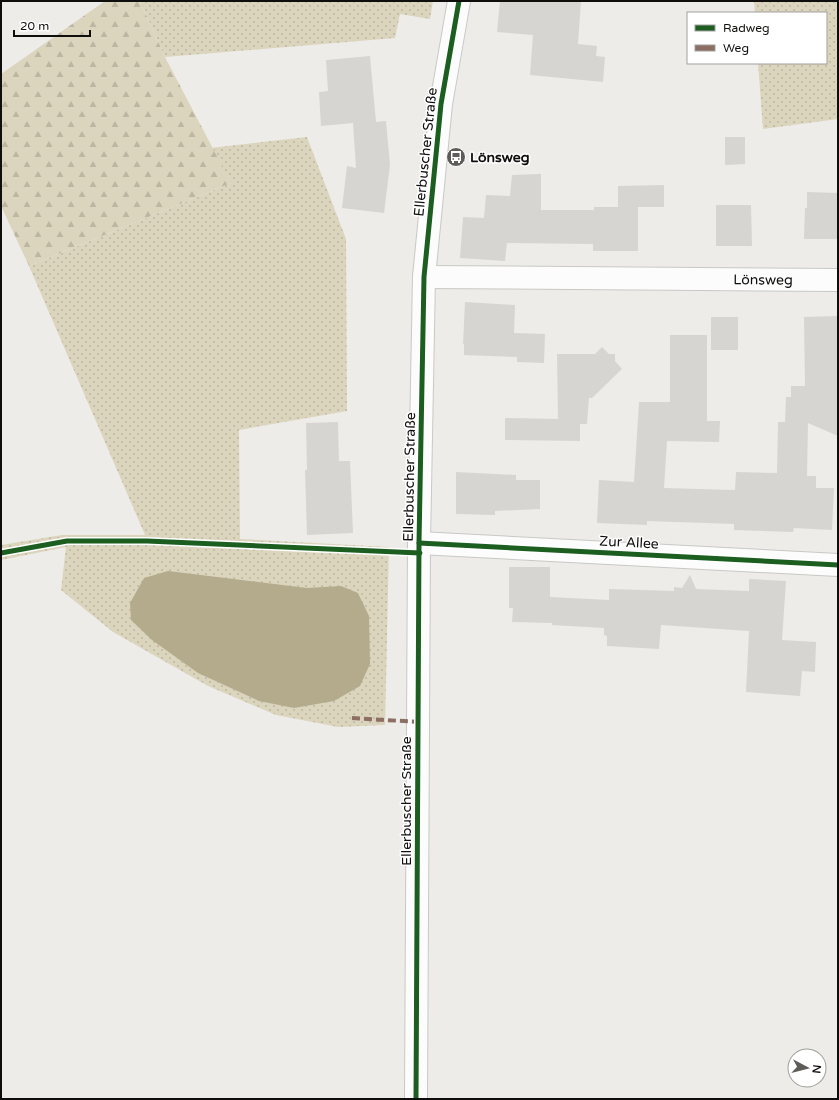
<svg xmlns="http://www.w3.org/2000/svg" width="839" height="1100" font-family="'Varela Round',sans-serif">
<defs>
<pattern id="green-dots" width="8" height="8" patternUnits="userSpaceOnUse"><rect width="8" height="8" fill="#dcd5be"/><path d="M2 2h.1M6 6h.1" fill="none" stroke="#bcb6a2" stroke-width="1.8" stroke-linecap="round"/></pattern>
<pattern id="forest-firs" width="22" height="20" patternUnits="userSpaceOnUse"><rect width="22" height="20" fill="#dcd5be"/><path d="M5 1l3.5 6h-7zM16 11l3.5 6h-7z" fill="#bcb6a2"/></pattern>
</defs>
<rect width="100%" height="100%" fill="#edece8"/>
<!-- green -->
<g fill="url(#green-dots)">
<path d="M140,1H433L430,19L400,14L395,38L165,57Z"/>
<path d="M754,1H838V119L763,129L758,63H826V13H755Z"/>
<path d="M307,137L346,239L347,411L239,430L240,539L389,547L385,725L338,727L276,715L208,686L113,632L61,590L66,547L1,560V545L62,535H145L29,266L231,183L211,148Z"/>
</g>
<!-- forest -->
<path fill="url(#forest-firs)" d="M105,1H140L165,57L231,183L29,266L1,206V74Z"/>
<!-- water -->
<path fill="#b4ab8d" d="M168,571L307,588L341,586L358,593L369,616L370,664L360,686L334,701L294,708L259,701L198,673L152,640L131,620L130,603L144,578Z"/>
<!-- building -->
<g fill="#d6d5d2">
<path d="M500,1H581L578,44L597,46L596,56L605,57L603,82L530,75L533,35L497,32Z"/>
<path d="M370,56L376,122L386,121L390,165L384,213L342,208L347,166L356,168L353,123L321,126L319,92L328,91L326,60Z"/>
<path d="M725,137H745V164L725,165Z"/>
<path d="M541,174V210H594V207H618V186L664,185V207H638V251H593V244L507,243L505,261L460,258L463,217L484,218L486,195L510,196L512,175Z"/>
<path d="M807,192L838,193V239H804L805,208H807Z"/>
<path d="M716,205H751L752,246H716Z"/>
<path d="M465,302L515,305L514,333L545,334L544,363L517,362V357L464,355V344H463Z"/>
<path d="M838,316V436L808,423L807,476H816V488H834L832,530L794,528L793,532L734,530V524L647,521V525L597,523L599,480L634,482L639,402H670V335H707V421H720L719,442L667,441L664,488L735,490L736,472L777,473L778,422H785L786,397H791V386H805L804,317Z"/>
<rect x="711" y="317" width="27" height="33"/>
<path d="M602,347L609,354H615V361L622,369L592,398H589L587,424H580V441L505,440V418L558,419L557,354H595Z"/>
<path d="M338,422L339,461H350L353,533L307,535L305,470H307L306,423Z"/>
<path d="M456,472L516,475V480H540V509L495,511V515L456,514Z"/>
<path d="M509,567H550V597L609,600V589L674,591V587L682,588L690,575L696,589L749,591V579L786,581L782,640L816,642L815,672L802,671L800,696L746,692L749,631L661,625L659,649L607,646V636L604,635V628L552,625V623L512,622L513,608H509Z"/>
</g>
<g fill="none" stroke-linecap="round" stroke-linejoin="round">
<defs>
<g id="minor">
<path id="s1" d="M424,277L838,280"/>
<path d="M419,543L838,565"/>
</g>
<path id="major" d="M416,1099L419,543L424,277L441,104L459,1"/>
</defs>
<!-- minor casing -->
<use href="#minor" stroke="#c9c8c5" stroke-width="24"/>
<!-- major casing -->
<use href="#major" stroke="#c9c8c5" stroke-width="24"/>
<!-- minor -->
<use href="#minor" stroke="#fcfcfc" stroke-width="22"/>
<!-- major -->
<use href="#major" stroke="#fcfcfc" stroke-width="22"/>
<!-- quiet -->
<path stroke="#8d6e63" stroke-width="4" stroke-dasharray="8 4" stroke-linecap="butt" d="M352,718L419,722"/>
<defs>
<g id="cycleway">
<path d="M419,543L838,565"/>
<path d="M1,553L67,541H147L420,553"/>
<path d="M416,1099L419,543L424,277L441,104L459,1"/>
</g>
</defs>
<!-- cycleway casing -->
<use href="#cycleway" stroke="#fff" stroke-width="8"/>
<!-- cycleway -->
<use href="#cycleway" stroke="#1b5e20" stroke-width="5"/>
</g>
<!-- icons -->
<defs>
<symbol id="bus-disc" viewBox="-11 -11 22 22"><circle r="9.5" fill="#5d5c59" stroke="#fff"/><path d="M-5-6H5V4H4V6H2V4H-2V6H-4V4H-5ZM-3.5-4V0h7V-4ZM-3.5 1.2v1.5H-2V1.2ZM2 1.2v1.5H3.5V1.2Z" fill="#fff"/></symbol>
</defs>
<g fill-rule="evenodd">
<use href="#bus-disc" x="445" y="146" width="22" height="22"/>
</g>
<g text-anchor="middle" stroke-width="3" stroke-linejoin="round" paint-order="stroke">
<!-- street labels -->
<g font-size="14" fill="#0f0e0c" stroke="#fff">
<text transform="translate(425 152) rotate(-84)" y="5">Ellerbuscher Straße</text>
<text dy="5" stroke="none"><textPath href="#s1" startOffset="339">Lönsweg</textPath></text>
<text transform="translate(409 477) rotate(-89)" y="5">Ellerbuscher Straße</text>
<text transform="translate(629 542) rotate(3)" y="5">Zur Allee</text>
<text transform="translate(406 801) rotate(-90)" y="5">Ellerbuscher Straße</text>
</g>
<!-- poi labels -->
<g font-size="14" font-weight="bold" fill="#0f0e0c" stroke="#fff" text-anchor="start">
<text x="470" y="162">Lönsweg</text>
</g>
</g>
<!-- border -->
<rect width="839" height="1100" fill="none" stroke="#0f0e0c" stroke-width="4"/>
<!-- legend -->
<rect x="687" y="12" width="140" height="52" fill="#ffffff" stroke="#9f9f9e"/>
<rect x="695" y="25" width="20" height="6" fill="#1b5e20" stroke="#9f9f9e"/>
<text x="723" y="32" font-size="12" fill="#0f0e0c">Radweg</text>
<rect x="695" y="45" width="20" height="6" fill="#8d6e63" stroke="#9f9f9e"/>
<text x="723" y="52" font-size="12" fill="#0f0e0c">Weg</text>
<!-- north arrow -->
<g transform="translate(807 1068) rotate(97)"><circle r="19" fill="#ffffff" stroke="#9f9f9e"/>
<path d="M0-3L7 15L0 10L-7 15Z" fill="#5d5c59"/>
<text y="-6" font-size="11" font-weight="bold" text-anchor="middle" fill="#0f0e0c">N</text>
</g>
<!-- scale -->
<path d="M14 30v6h76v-6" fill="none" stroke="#0f0e0c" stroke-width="2"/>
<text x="20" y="30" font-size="12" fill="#0f0e0c" stroke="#ffffff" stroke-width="3" paint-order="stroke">20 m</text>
</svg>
